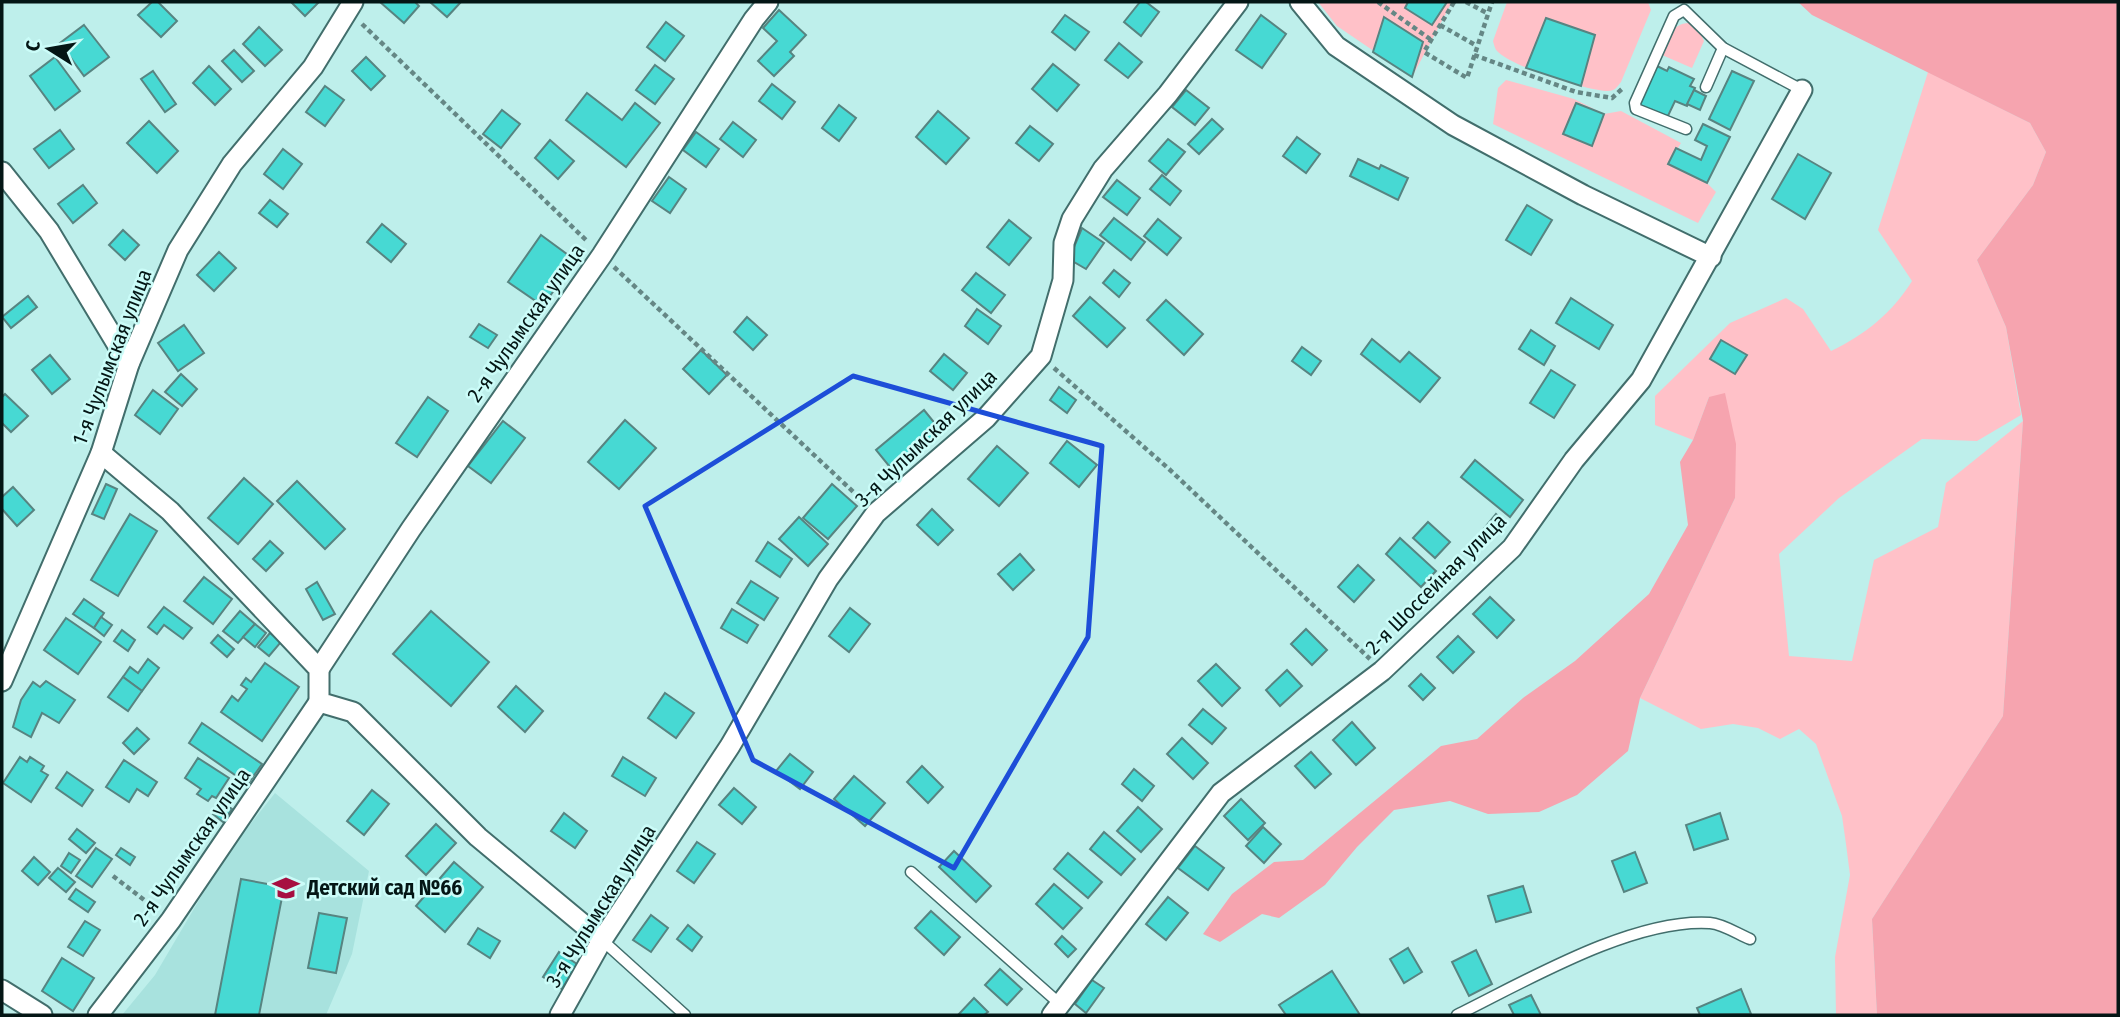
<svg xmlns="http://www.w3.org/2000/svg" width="2120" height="1017" font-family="'Fira Sans Condensed',sans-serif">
<rect width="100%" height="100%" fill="#beefeb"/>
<!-- built -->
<path fill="#a8e2de" d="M275,793L369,871L352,954L326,1015H122L155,975L225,856Z"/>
<!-- green -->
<g fill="#ffc1c8">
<path d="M1318,2H1452L1412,77L1337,26Z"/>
<path d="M1507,2H1648L1651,10L1621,82C1617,87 1615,91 1608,91C1588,91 1510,66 1497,51C1495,49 1494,45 1493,41Z"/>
<path d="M1689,23L1699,30L1704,41L1692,68L1662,55C1668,40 1671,23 1689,23Z"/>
<path d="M1928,72L2030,123L2046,152L2033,185L1977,260L2006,327L2021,415L1977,441L1922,439L1839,498L1779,554L1789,656L1852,661L1874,560L1938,527L1946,483L2023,421L2003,716L1872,919L1877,1015H1836L1835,957L1850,875L1846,844L1842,816L1816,744L1799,729L1780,739L1758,728L1733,724L1701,729L1640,698L1735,498L1709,397L1693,440L1655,425V396L1730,323L1786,298L1803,309L1831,351C1865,335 1892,313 1912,281L1878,230Z"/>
<path d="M1506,80L1574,99L1604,114L1621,111L1681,143L1668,164L1707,183L1716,192L1698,223L1493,124L1498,88Z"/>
</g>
<!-- water -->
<g fill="#f6a4af">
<path d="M1798,2H2118V1015H1877L1872,919L2003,716L2023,421L2006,327L1977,260L2033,185L2046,152L2030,123L1812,15Z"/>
<path d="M1725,393L1736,444L1735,498L1640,698L1628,751L1577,795L1539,812L1488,814L1450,801L1394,810L1357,847L1325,885L1279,918L1262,914L1220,942L1203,934L1232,894L1274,862L1303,860L1441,746L1477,739L1523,698L1575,661L1649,594L1688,525L1680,462L1693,440L1709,397Z"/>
</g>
<!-- building -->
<g fill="#47d9d3" stroke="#578481" stroke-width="2">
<path d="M152,2H158L177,21L161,37L138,15Z"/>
<path d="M291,2H319L305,16Z"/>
<path d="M380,2H415L419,6L404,23Z"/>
<path d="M430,2H461L447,17Z"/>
<path d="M1140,2H1146L1159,12L1141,36L1124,22Z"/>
<path d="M1408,2H1447L1432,25L1405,8Z"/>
<path d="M779,10L806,35L790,52L794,56L774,76L758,61L777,41L763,28Z"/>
<path d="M1065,15L1089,32L1075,50L1052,32Z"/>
<path d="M1261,15L1286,34L1262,68L1236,50Z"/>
<path d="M1384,17L1423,42L1412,77L1373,52Z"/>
<path d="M1546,18L1595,35L1581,86L1526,68Z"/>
<path d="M666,22L684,36L665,61L647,47Z"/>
<path d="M84,25L109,57L84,76L60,43Z"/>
<path d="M259,27L282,50L265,66L243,44Z"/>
<path d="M1119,43L1142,62L1128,78L1105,60Z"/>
<path d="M234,50L254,71L242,82L222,61Z"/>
<path d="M55,57L80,91L55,110L30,76Z"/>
<path d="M366,57L385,76L371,90L352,71Z"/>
<path d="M1053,64L1079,85L1057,111L1032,89Z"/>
<path d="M655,65L674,79L655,104L636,90Z"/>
<path d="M209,66L231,89L215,105L193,83Z"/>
<path d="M1657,66L1667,71L1669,67L1694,79L1690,86L1695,88L1687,106L1675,101L1667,118L1639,105Z"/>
<path d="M153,71L176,104L165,112L141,79Z"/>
<path d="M1732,71L1754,81L1730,130L1709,119Z"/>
<path d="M772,84L795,102L782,119L759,101Z"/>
<path d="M325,86L344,100L325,126L306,112Z"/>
<path d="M1186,90L1209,108L1195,125L1172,107Z"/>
<path d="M1694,90L1706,96L1700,110L1687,104Z"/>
<path d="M587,93L622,120L635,103L660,123L626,167L566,120Z"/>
<path d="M1576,103L1604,114L1592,146L1563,134Z"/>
<path d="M839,105L856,118L839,141L822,128Z"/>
<path d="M502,110L520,124L501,148L483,134Z"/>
<path d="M938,111L969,138L946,164L916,137Z"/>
<path d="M1212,119L1223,129L1199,154L1188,144Z"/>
<path d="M149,121L178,151L157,173L127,143Z"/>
<path d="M733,122L756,140L743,157L720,139Z"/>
<path d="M1703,124L1730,137L1707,183L1668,164L1676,148L1701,160L1707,146L1695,140Z"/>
<path d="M1030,126L1053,144L1039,161L1016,143Z"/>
<path d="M60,130L74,149L49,168L34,149Z"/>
<path d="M696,132L719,149L706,167L683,150Z"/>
<path d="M1297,137L1320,154L1306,173L1283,156Z"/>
<path d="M1168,139L1185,152L1166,175L1149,161Z"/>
<path d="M550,140L574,161L558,179L535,158Z"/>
<path d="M283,149L302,164L283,189L264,174Z"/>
<path d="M1798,154L1831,173L1805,219L1772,199Z"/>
<path d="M1358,159L1379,169L1381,165L1408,178L1398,200L1350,176Z"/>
<path d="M1162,175L1181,191L1170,205L1150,189Z"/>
<path d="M669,177L686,189L670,213L652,201Z"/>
<path d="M1117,180L1140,198L1127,215L1103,197Z"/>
<path d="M83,185L97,203L73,223L58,204Z"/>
<path d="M270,200L288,214L277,227L259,213Z"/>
<path d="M1527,205L1552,220L1531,255L1506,240Z"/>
<path d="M1114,218L1145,242L1131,260L1100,235Z"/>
<path d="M1158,219L1181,238L1167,255L1144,236Z"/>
<path d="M1009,220L1031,238L1009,265L987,247Z"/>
<path d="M382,224L406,244L391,262L367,242Z"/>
<path d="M1082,228L1104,243L1086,269L1069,259Z"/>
<path d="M123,230L139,245L125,260L109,245Z"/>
<path d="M541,235L575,260L543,306L508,282Z"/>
<path d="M219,252L236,268L214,291L197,275Z"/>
<path d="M1114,270L1130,283L1119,297L1103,283Z"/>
<path d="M976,273L1005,295L991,313L962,290Z"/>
<path d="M28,296L37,307L11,328L2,317Z"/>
<path d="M1090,297L1125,328L1107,347L1073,316Z"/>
<path d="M1571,298L1613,325L1599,349L1556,323Z"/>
<path d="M1166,300L1203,334L1184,355L1147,320Z"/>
<path d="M977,309L1001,326L988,344L965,326Z"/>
<path d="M747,317L767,335L753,350L734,332Z"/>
<path d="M479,324L497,335L488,348L470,337Z"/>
<path d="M184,325L204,353L178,371L158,343Z"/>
<path d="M1531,330L1555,346L1544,365L1519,349Z"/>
<path d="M1372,339L1400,362L1409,352L1440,378L1420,402L1361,354Z"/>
<path d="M1721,340L1747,355L1735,374L1710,359Z"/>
<path d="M1302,347L1321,361L1311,375L1292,361Z"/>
<path d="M701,350L727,375L709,394L683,369Z"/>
<path d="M944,354L967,373L953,390L930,371Z"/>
<path d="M50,355L70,379L52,394L32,370Z"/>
<path d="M1551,370L1575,385L1554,418L1530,403Z"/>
<path d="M181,374L197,389L182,406L165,392Z"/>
<path d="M1059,387L1076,400L1067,413L1050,400Z"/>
<path d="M153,390L178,409L160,434L135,415Z"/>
<path d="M5,394L28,416L11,432L2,423V397Z"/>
<path d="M428,397L448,411L417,457L396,443Z"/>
<path d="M924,410L942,432L894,472L876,450Z"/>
<path d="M625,420L656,448L619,489L588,462Z"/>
<path d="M503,421L525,438L491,483L468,466Z"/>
<path d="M1067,441L1097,465L1079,487L1050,463Z"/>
<path d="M997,446L1028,473L999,506L968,479Z"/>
<path d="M1475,460L1523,500L1510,517L1461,477Z"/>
<path d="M244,478L273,504L238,544L208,518Z"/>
<path d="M297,481L345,529L325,549L277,501Z"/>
<path d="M106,484L117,489L104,519L92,514Z"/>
<path d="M832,484L857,506L828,539L803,518Z"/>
<path d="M13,487L34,510L17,526L2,509V497Z"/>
<path d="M932,509L953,530L938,545L917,525Z"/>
<path d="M130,514L157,531L118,596L91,580Z"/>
<path d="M1496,514L1505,522L1491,539L1482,531Z"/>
<path d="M799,517L828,544L808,566L779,539Z"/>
<path d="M1428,522L1450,542L1435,558L1413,538Z"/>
<path d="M1400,538L1436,571L1421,587L1386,554Z"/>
<path d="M270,541L283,553L266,571L253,559Z"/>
<path d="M768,542L792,559L780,577L756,561Z"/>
<path d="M1020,554L1034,570L1013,590L998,574Z"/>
<path d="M1358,565L1374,580L1354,602L1338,587Z"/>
<path d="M204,577L232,599L213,624L184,601Z"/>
<path d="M751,581L778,598L764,620L737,603Z"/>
<path d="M317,582L335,614L323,620L306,589Z"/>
<path d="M1490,597L1514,620L1497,638L1473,614Z"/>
<path d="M84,599L104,613L94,628L73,614Z"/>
<path d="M164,607L192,628L183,639L164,625L157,634L148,627Z"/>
<path d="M850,608L870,624L849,652L829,636Z"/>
<path d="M732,609L758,625L747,643L721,628Z"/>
<path d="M240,611L255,624L238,643L223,631Z"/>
<path d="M431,611L489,662L451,706L393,654Z"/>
<path d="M101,617L112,625L104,636L94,628Z"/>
<path d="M66,618L101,642L78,674L44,650Z"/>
<path d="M255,624L266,633L255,647L243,637Z"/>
<path d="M1306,629L1327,650L1312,665L1291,644Z"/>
<path d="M122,630L135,640L128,651L114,641Z"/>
<path d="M270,633L281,642L269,656L258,647Z"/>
<path d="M218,635L234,649L227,657L211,643Z"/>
<path d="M1458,636L1474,652L1453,673L1437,657Z"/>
<path d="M148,659L159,668L142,691L123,677L130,667L138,673Z"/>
<path d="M265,663L299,687L262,741L221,712L232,696L238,701L247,689L241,685L246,678L251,682Z"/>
<path d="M1216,664L1240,688L1222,706L1198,681Z"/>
<path d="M1287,670L1302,686L1280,706L1266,690Z"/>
<path d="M1421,674L1435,688L1423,700L1409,686Z"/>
<path d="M123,677L142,691L128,711L108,697Z"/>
<path d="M46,681L75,700L59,723L42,713L31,737L13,727L21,700L33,682L40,687Z"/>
<path d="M516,686L543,711L525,732L498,707Z"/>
<path d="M665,693L694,713L676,738L648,718Z"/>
<path d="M1203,709L1226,728L1212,744L1189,725Z"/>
<path d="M1352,722L1375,748L1356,765L1333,740Z"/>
<path d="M202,723L262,764L248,784L189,743Z"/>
<path d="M137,728L149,739L134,754L123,743Z"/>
<path d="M1182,738L1208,763L1193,779L1167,754Z"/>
<path d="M1311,752L1331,774L1315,788L1295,766Z"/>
<path d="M790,754L813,772L800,789L776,771Z"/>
<path d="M20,757L27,762L30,757L44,766L41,771L48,775L31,802L3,783Z"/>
<path d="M623,757L656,778L645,796L612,776Z"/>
<path d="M198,758L229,778L216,798L212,796L208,801L197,794L201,789L185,778Z"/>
<path d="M124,760L157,782L148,796L137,789L129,802L106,787Z"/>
<path d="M922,766L943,787L928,803L907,782Z"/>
<path d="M1134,769L1154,786L1142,801L1122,784Z"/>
<path d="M67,772L93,790L82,806L56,788Z"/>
<path d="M854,776L885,803L865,826L834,799Z"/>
<path d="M734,788L756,807L742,824L719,805Z"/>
<path d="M372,790L389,804L364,835L347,821Z"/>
<path d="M1241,799L1265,823L1248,840L1224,816Z"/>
<path d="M222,802L232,809L223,822L213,814Z"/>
<path d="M1138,807L1162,829L1141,852L1117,831Z"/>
<path d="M564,813L587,831L575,848L551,831Z"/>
<path d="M1720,813L1728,839L1694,850L1686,825Z"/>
<path d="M436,824L456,843L426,875L406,856Z"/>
<path d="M1263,827L1281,844L1264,863L1246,846Z"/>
<path d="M77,829L95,843L86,853L69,839Z"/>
<path d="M1104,832L1135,859L1121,875L1090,849Z"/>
<path d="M697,842L715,854L694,883L677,871Z"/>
<path d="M1195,846L1224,868L1208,890L1178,868Z"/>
<path d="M96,848L112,859L92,887L76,876Z"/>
<path d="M121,848L135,857L130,865L116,855Z"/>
<path d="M954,851L991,886L976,902L939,867Z"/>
<path d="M1635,852L1647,883L1624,892L1612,861Z"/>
<path d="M69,853L80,860L71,873L61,866Z"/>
<path d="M1068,853L1102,882L1088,898L1054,869Z"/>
<path d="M34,857L50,872L38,885L22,871Z"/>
<path d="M454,862L483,887L445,932L416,906Z"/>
<path d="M58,868L75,882L66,892L49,878Z"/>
<path d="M241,879L284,887L259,1015H215Z"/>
<path d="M1054,884L1082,908L1063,929L1036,904Z"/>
<path d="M1523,886L1531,912L1496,922L1488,896Z"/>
<path d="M76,889L95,902L88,912L69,899Z"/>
<path d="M1168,897L1188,913L1166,940L1146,924Z"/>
<path d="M931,911L960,937L944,955L915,928Z"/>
<path d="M319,913L347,918L336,973L308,968Z"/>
<path d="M651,915L668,928L651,952L633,940Z"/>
<path d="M85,921L100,930L83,956L68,947Z"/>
<path d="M688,925L702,937L692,951L677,939Z"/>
<path d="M478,928L500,941L490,958L468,944Z"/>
<path d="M1062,936L1076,949L1068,957L1055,944Z"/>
<path d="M1408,948L1422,972L1404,983L1390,959Z"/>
<path d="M1476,950L1492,984L1469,996L1452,962Z"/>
<path d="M559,952L577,964L562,989L543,977Z"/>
<path d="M62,958L94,978L73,1011L42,991Z"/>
<path d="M1000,969L1022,989L1007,1005L985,985Z"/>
<path d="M1332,971L1360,1015H1286L1279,1005Z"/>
<path d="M1092,980L1104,988L1086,1013L1075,1004Z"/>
<path d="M1741,989L1751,1014L1700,1015L1697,1008Z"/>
<path d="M1531,995L1541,1015H1514L1509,1005Z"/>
<path d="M974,998L988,1012L984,1015H958Z"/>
</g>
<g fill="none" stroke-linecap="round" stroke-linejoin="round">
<defs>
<g id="lane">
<path d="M1706,87L1723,48"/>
<path d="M1686,129L1636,109L1635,103L1674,16L1684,10L1723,48L1802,90"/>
<path d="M911,872L1060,1004"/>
<path d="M602,940L685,1015"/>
<path d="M1457,1015C1526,981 1633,918 1710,923C1723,924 1738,934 1750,939"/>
</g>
<g id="street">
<path d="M1300,2L1336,46L1453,125L1583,195L1711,257"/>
<path d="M2,172L49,231L129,364"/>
<path d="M101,453L170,511L319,669V702L353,712L478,837L602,940"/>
<path d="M319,669L411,529L602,255L754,19L768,2"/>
<path d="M2,681L101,453L129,364L178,250L232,164L313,67L353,2"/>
<path d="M2,990L42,1015"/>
<path d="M98,1015L171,920L319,702"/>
<path d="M560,1015L602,940L730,746L828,579L876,513L986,418L1041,356L1063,280L1064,243L1072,219L1103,169L1168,94L1238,2"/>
<path d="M1052,1015L1221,793L1382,671L1512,548L1574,460L1641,380L1802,90"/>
</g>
</defs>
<!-- lane casing -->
<use href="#lane" stroke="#426e6c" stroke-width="13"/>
<!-- street casing -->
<use href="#street" stroke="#426e6c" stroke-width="23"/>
<!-- path -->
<g stroke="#658785" stroke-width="4.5" stroke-dasharray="5 3.5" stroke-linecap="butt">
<path d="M1378,2L1430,39"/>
<path d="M1454,2L1424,52L1467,78L1492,2"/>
<path d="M1466,2L1487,13"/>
<path d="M362,24L588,242"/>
<path d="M1440,25L1477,46"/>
<path d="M1474,55L1576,92L1612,98L1623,88"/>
<path d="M614,267L863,501"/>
<path d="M1054,368L1169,469L1370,659"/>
<path d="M113,876L156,909"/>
</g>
<!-- lane -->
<use href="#lane" stroke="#fff" stroke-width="10"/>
<!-- street -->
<use href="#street" stroke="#fff" stroke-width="19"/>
</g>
<!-- marked area -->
<path fill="none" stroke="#1d4ed8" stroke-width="5" stroke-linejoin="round" d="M853,376L1102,446L1088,637L954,868L753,760L645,506Z"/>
<!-- icons -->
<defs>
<symbol id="school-bare" viewBox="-9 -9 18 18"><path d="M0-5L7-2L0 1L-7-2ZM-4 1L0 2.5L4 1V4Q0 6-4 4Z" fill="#a70f41" stroke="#cbfcf8" stroke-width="2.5" paint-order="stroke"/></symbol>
</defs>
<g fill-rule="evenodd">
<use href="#school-bare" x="267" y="869" width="38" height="38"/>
</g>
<g text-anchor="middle" stroke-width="5" stroke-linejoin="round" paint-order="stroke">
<!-- street labels -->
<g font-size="21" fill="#041615" stroke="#cbfcf8">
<text transform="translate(526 323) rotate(-55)" y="7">2-я Чулымская улица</text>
<text transform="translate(112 357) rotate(-69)" y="7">1-я Чулымская улица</text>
<text transform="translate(926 438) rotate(-44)" y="7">3-я Чулымская улица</text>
<text transform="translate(1436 584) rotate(-45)" y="7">2-я Шоссейная улица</text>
<text transform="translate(192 847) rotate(-55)" y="7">2-я Чулымская улица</text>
<text transform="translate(601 906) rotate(-58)" y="7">3-я Чулымская улица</text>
</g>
<!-- poi labels -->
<g font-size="21" font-weight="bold" fill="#041615" stroke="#cbfcf8" text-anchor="start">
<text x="307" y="895">Детский сад №66</text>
</g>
</g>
<!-- border -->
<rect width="2120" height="1017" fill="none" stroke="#041615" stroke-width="7"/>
<!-- north arrow -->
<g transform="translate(49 49) rotate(281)" stroke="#cbfcf8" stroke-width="5" paint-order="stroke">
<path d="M0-5L12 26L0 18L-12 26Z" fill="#041615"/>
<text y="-10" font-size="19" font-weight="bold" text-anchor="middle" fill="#041615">С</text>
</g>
</svg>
